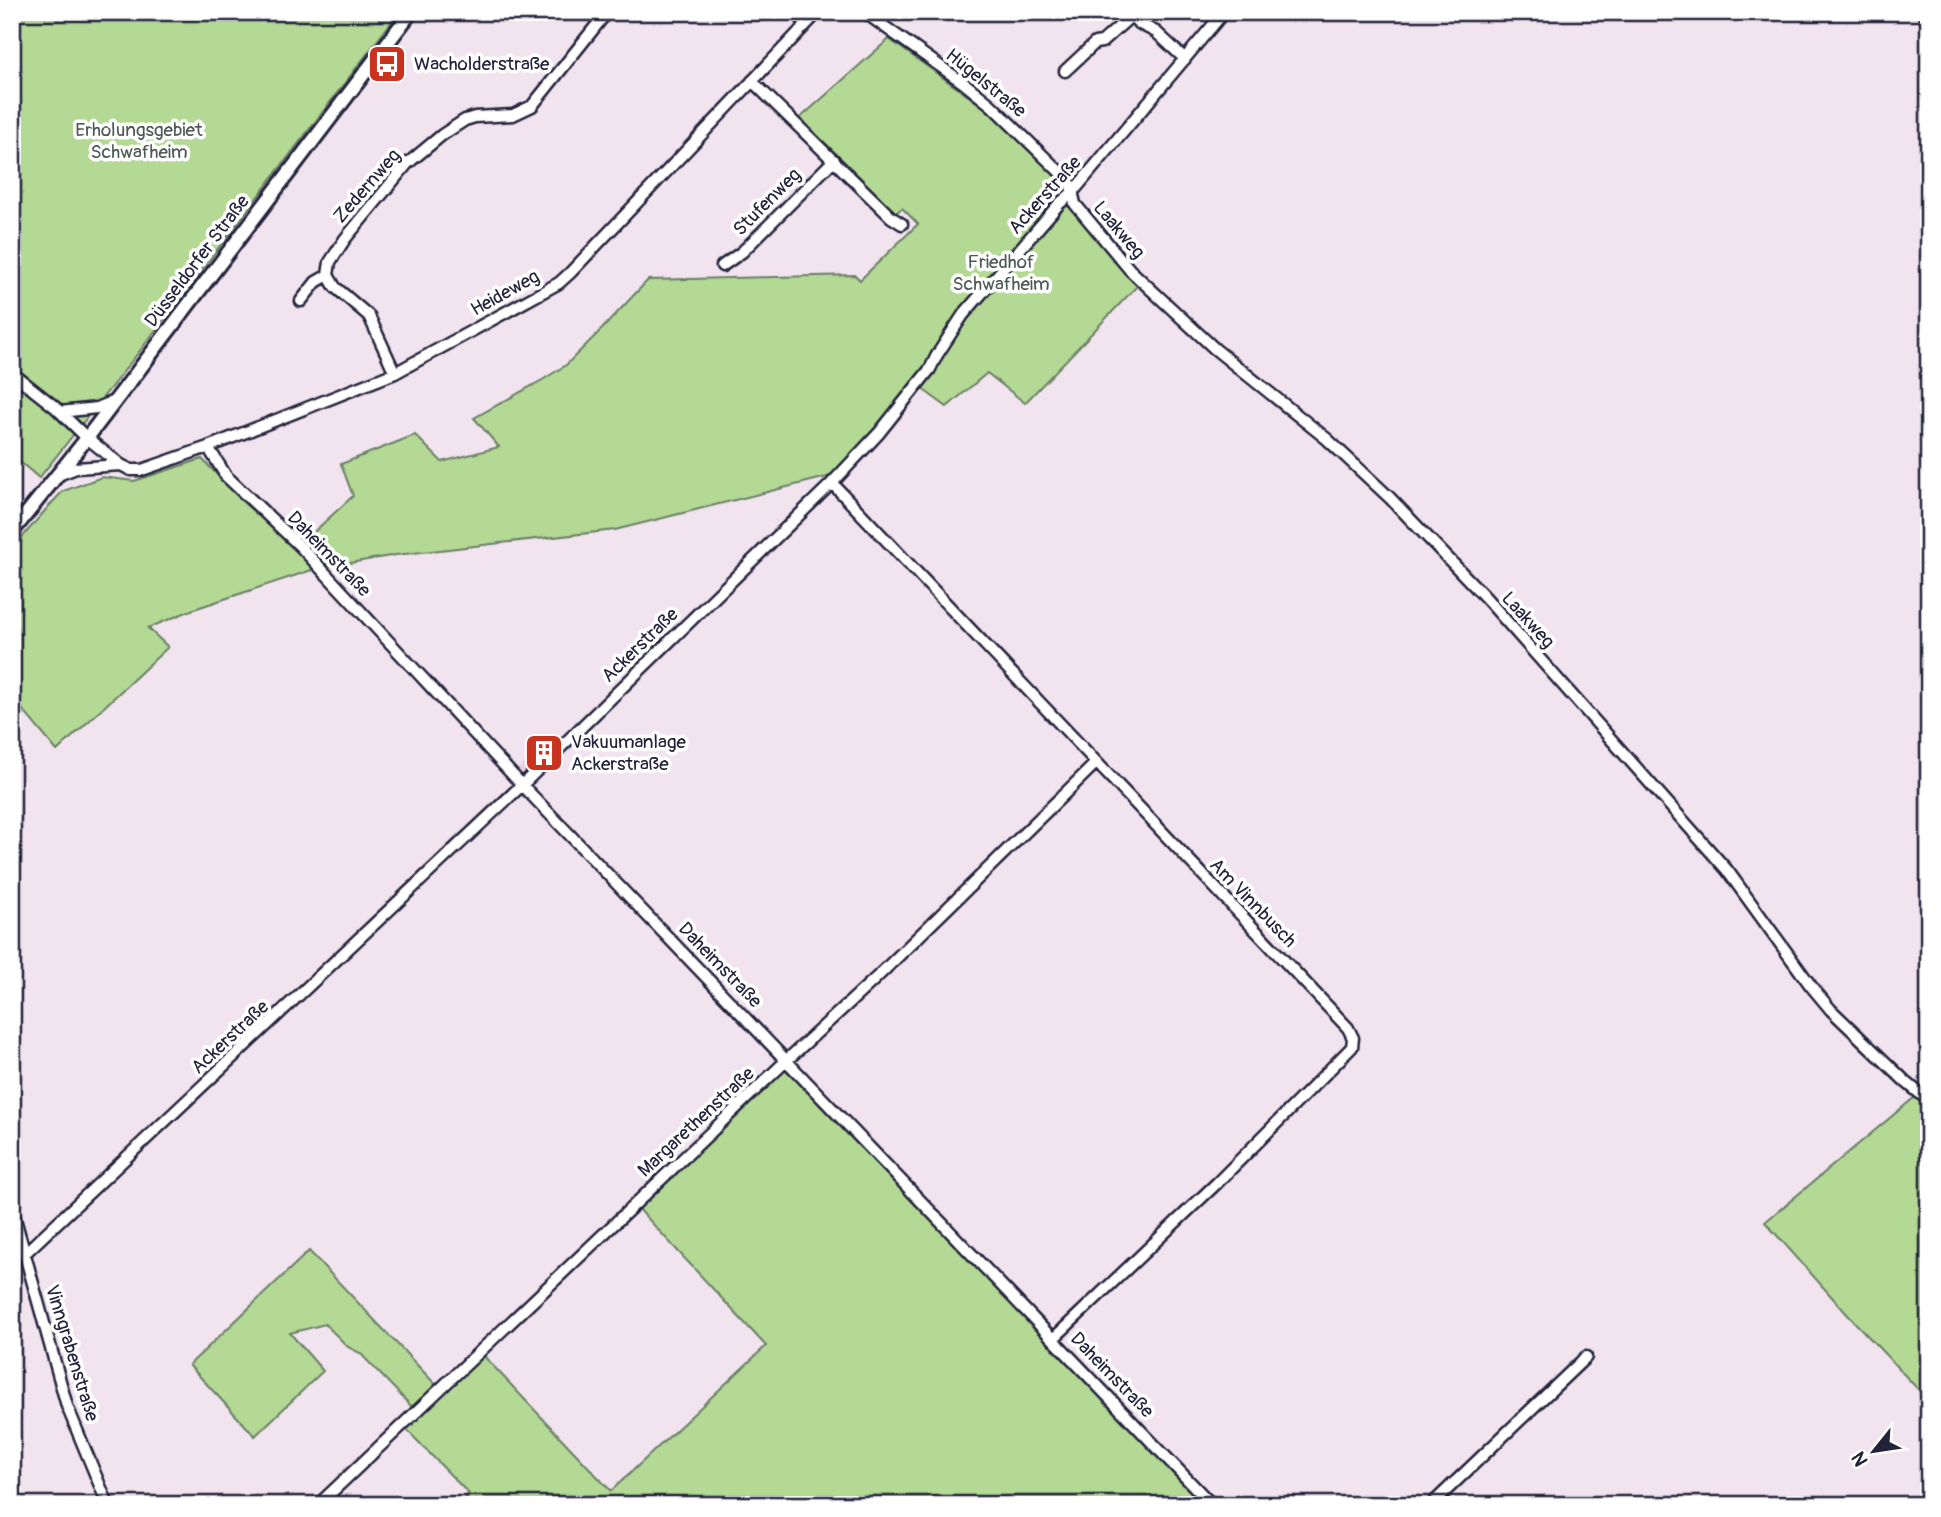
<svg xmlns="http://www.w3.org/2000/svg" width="1941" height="1517" font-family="Pangolin,sans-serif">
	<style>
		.built { fill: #e9d1e3 }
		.green { fill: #b3d994; stroke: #6a7e68; stroke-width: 2 }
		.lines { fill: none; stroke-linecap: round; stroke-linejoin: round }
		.street-casing { stroke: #22223b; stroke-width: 15 }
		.secondary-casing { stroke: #22223b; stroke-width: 18 }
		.street { stroke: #fff; stroke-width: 10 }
		.secondary { stroke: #fff; stroke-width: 12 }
		.labels { text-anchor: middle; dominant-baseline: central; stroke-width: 7; stroke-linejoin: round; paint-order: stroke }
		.poi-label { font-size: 19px; fill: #22223b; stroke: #fff; text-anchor: start }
		.street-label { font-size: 19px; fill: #22223b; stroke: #fff }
		.park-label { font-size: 19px; fill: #4e5956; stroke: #fff }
	</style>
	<rect width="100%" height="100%" fill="#f2e4ee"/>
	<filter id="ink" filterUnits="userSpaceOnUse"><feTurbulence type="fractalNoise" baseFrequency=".0143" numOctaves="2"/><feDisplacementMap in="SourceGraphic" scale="14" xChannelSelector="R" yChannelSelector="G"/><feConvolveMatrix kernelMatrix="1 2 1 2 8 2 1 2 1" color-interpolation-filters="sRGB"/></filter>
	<g filter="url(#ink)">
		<path class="built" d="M 557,733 L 564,740 L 522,778 L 516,771 Z"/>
		<path class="green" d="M 12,12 L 399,12 L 142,348 L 39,478 L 12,455 Z
			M 889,39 L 996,116 L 1061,181 L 1063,190 L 1059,195 L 1139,284 L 1025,403 L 987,373 L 947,407 L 914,383 L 875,432 L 835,475 L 615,530 L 396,555 L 315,569 L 194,609 L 148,628 L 168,647 L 57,751 L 12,697 L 12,549 L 49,506 L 63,491 L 102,477 L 134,481 L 202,459 L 246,505 L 273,527 L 295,549 L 353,496 L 341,464 L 415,435 L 442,462 L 499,447 L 474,418 L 544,379 L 566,365 L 602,329 L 648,280 L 855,275 L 860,280 L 918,224 L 902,208 L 896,213 L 800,118 Z
			M 784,1068 L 787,1068 L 794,1071 L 1205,1505 L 458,1505 L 469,1494 L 405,1428 L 481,1353 L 611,1491 L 766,1346 L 637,1207 Z
			M 1916,1096 L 1929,1107 L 1929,1401 L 1848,1315 L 1765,1222 Z
			M 309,1251 L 438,1387 L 414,1409 L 360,1353 L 348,1347 L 325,1324 L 290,1333 L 323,1371 L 255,1436 L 189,1365 Z"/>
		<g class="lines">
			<g class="street-casing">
				<path id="street" d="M 794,12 L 807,23
					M 864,12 L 965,84 L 991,105 L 1067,179 L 1071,186 L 1075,204 L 1130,270 L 1215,349 L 1327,439 L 1390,498 L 1485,597 L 1727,870 L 1811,986 L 1831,1010 L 1906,1082 L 1929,1101
					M 1124,12 L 1131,16 L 1140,24 L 1156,32 L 1185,59
					M 1924,12 L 1929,28
					M 1065,71 L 1095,43 L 1102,42 L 1131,16
					M 752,81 L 891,217 L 902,224
					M 722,266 L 742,252 L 834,160
					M 301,301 L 316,282 L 328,275
					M 12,373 L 55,407 L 87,438 L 121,465 L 131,470 L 142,470 L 208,447 L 395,373 L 559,283 L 570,273 L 818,12
					M 395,373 L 369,316 L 335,287 L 328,275 L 330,262 L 345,239 L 407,164 L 442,135 L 465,120 L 475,117 L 513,115 L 532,106 L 607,12
					M 60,412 L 97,408 L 114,401
					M 208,447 L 226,476 L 300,546 L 522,785 L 1212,1505
					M 58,475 L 76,468 L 121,465
					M 832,483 L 1348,1028 L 1353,1038 L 1352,1047 L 1217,1183 L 1053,1339
					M 12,1208 L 67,1406 L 108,1505
					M 25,1253 L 522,785 L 832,483 L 879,433 L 930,369 L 937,355 L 963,315 L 1059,204 L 1072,193 L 1224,12
					M 318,1505 L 787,1060 L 876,978 L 1096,763
					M 1431,1505 L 1586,1357"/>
			</g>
			<g class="secondary-casing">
				<path id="secondary" d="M 12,532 L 87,438 L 411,12"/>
			</g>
			<use href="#street" class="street"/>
			<use href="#secondary" class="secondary"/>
		</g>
	</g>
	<defs>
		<g id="bus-square" transform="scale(2.0125)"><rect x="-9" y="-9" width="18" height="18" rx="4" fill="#c8321e" stroke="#fff"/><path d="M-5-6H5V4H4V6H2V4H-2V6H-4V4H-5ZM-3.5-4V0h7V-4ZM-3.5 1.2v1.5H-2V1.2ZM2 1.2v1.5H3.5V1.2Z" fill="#fff"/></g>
		<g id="building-square" transform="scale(2.0125)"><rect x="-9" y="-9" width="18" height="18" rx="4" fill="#c8321e" stroke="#fff"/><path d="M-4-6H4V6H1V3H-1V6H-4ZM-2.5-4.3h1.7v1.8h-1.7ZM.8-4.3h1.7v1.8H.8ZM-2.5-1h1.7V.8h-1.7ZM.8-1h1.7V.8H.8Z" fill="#fff"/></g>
	</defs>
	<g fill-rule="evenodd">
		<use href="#bus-square" x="387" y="64"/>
		<use href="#building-square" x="544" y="753"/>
	</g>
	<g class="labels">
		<g class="poi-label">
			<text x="414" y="64">Wacholderstraße</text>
			<text x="571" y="742">Vakuumanlage<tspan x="571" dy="22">Ackerstraße</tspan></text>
		</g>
		<g class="street-label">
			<text transform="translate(986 83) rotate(39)">Hügelstraße</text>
			<text transform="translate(367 186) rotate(-49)">Zedernweg</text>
			<text transform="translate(1045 195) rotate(-48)">Ackerstraße</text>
			<text transform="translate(767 202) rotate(-45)">Stufenweg</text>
			<text transform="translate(1119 230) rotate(50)">Laakweg</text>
			<text transform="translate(197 261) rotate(-53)">Düsseldorfer Straße</text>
			<text transform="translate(505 293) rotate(-29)">Heideweg</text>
			<text transform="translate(329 554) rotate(46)">Daheimstraße</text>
			<text transform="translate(1528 620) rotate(48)">Laakweg</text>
			<text transform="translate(640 645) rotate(-44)">Ackerstraße</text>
			<text transform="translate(1253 903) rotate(46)">Am Vinnbusch</text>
			<text transform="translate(720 965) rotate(46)">Daheimstraße</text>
			<text transform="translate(230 1037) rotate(-43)">Ackerstraße</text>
			<text transform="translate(696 1122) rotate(-43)">Margarethenstraße</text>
			<text transform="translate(72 1353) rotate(73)">Vinngrabenstraße</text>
			<text transform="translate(1112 1375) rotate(46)">Daheimstraße</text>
		</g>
		<g class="park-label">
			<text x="139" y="130">Erholungsgebiet<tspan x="139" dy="22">Schwafheim</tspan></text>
			<text x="1001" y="262">Friedhof<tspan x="1001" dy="22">Schwafheim</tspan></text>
		</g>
	</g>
	<rect width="1941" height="1517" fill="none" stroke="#fff" stroke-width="42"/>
	<rect x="21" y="21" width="1899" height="1475" fill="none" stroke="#22223b" stroke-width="2.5" filter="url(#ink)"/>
	<g transform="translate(1874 1451) rotate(240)" stroke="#ffffff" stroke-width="5" paint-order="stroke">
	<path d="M0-5L12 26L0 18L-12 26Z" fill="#22223b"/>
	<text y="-10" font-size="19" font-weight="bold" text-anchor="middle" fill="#22223b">N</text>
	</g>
</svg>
